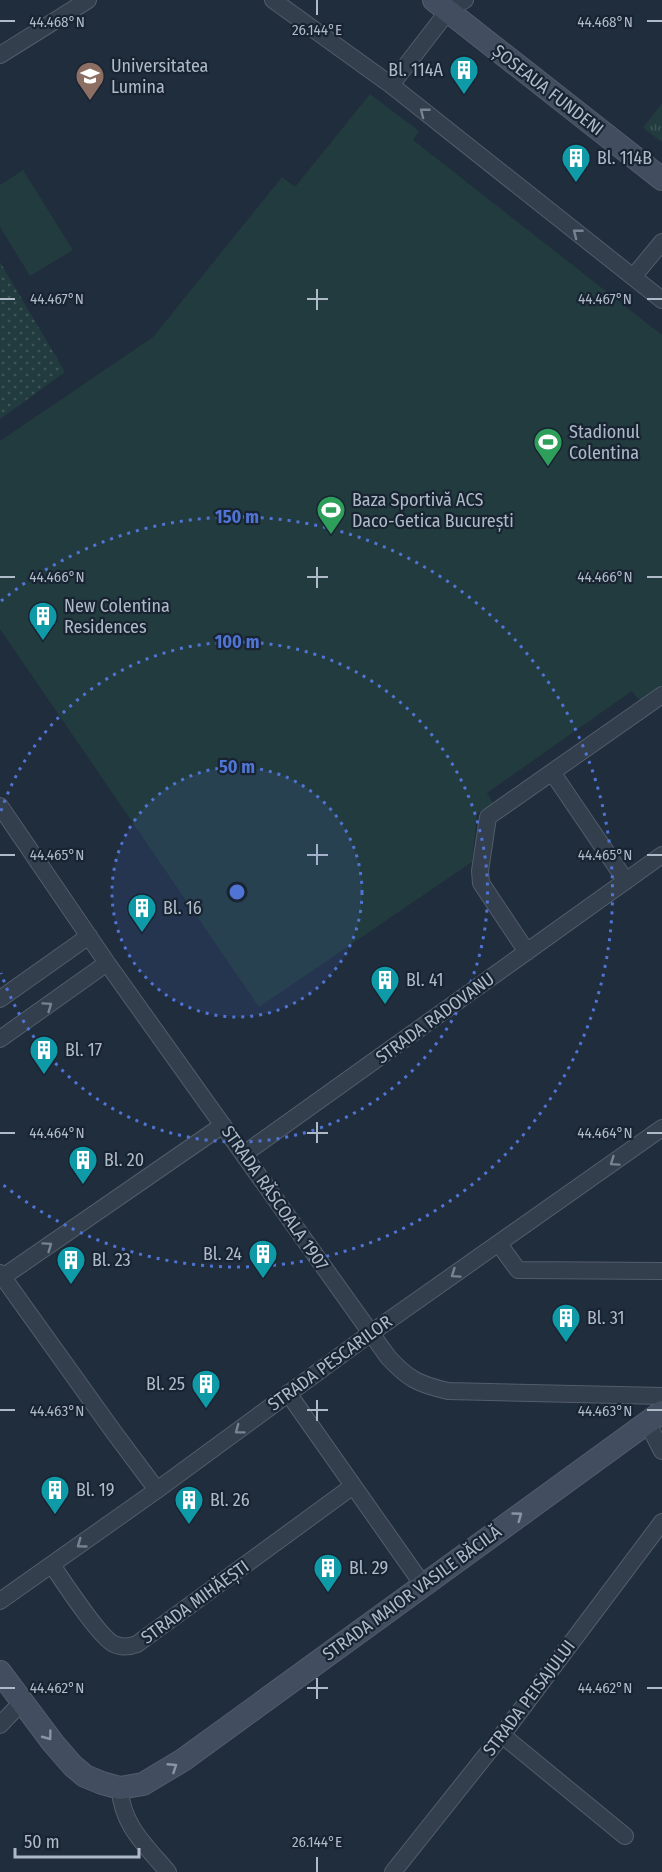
<svg xmlns="http://www.w3.org/2000/svg" width="662" height="1872" font-family="'Fira Sans Condensed',sans-serif">
	<style>
		.grass { fill: url(#grass-dots) }
		.park { fill: url(#park-tufts) }
		.garden { fill: #223b3e }
		.lines { fill: none; stroke-linecap: round; stroke-linejoin: round }
		.street-casing { stroke: #525d6b; stroke-width: 18 }
		.secondary-casing { stroke: #525d6b; stroke-width: 24 }
		.street { stroke: #343f4d; stroke-width: 16 }
		.secondary { stroke: #424e60; stroke-width: 22 }
		.oneway { stroke: #788391 }
		.oneway2 { stroke: #8994a4 }
		.ticks { fill: none; stroke: #afbac9; stroke-width: 2 }
		.ring { fill: none; stroke: #5074d3; stroke-width: 3; stroke-dasharray: 3 6 }
		.labels { text-anchor: middle; dominant-baseline: central; stroke-width: 4.5; stroke-linejoin: round; paint-order: stroke }
		.poi-label { font-size: 18px; fill: #afbac9; stroke: #192432; text-anchor: start }
		.street-label { font-size: 18px; fill: #afbac9; stroke: #192432 }
		.ticks-label { font-size: 15px; text-anchor: middle; fill: #afbac9; stroke: #192432; stroke-width: 4.5; stroke-linejoin: round; paint-order: stroke }
		.centre { fill: #5074d3; stroke: #192432; stroke-width: 3 }
		.ring-label { font-size: 18px; text-anchor: middle; font-weight: bold; fill: #5074d3; stroke: #192432; stroke-width: 4.5; stroke-linejoin: round; paint-order: stroke }
	</style>
	<defs>
		<pattern id="grass-dots" width="8" height="8" patternUnits="userSpaceOnUse" patternTransform="scale(1.5)"><rect width="8" height="8" fill="#223b3e"/><path d="M2 2h.1M6 6h.1" fill="none" stroke="#405559" stroke-width="1.8" stroke-linecap="round"/></pattern>
		<pattern id="park-tufts" width="24" height="20" patternUnits="userSpaceOnUse" patternTransform="scale(1.5)"><rect width="24" height="20" fill="#223b3e"/><path d="M3 7l-1-3M5 7V3M7 7l1-3M15 17l-1-3M17 17v-4M19 17l1-3" fill="none" stroke="#405559"/></pattern>
	</defs>
	<rect width="100%" height="100%" fill="#202d3d"/>
	<path class="grass" d="M 0,262 L 65,372 L 0,419 Z"/>
	<path class="park" d="M 662,103 L 662,142 L 643,128 Z"/>
	<path class="garden" d="M 370,94 L 419,131 L 413,140 L 662,335 L 662,685 L 640,701 L 632,691 L 487,793 L 493,803 L 477,814 L 472,862 L 259,1007 L 0,629 L 0,441 L 153,337 L 282,177 L 295,187 Z
		M 23,170 L 73,250 L 30,276 L 0,227 L 0,185 Z"/>
	<g class="lines">
		<g class="street-casing">
			<path id="street" d="M 273,0 L 391,85 L 662,300
				M 457,4 L 465,0
				M 0,55 L 88,0
				M 391,85 L 448,11
				M 633,277 L 662,242
				M 552,772 L 626,881
				M 0,806 L 107,963 L 388,1357 C 408,1379 418,1384 448,1391 L 662,1396
				M 527,952 L 481,883 L 480,871 L 488,817 L 662,695
				M 0,999 L 89,936
				M 0,1039 L 107,963
				M 244,1154 L 662,855
				M 499,1244 L 518,1270 L 662,1271
				M 0,1273 L 113,1431 L 157,1490
				M 0,1279 L 223,1125
				M 288,1393 L 423,1585
				M 647,1422 L 662,1451
				M 52,1565 C 63,1581 100,1638 114,1644 C 122,1648 129,1647 137,1644 L 353,1486
				M 0,1601 L 157,1490 L 371,1333 L 662,1128
				M 0,1725 L 22,1702
				M 502,1735 L 625,1836
				M 120,1788 C 121,1824 146,1846 168,1872
				M 393,1872 L 502,1735 L 662,1522"/>
		</g>
		<g class="secondary-casing">
			<path id="secondary" d="M 434,0 L 662,179
				M 0,1672 L 53,1743 L 73,1766 L 85,1776 L 102,1783 L 120,1788 L 143,1784 L 183,1760 L 662,1412"/>
		</g>
		<use href="#street" class="street"/>
		<use href="#secondary" class="secondary"/>
	</g>
	<defs><path id="oneway-chevron" d="M-2-3.5L2.5 0L-2 3.5" fill="none" stroke-width="1.6" stroke-linecap="round" stroke-linejoin="round" transform="scale(1.5)"/></defs>
	<g class="oneway">
		<use href="#oneway-chevron" transform="translate(424 112) rotate(-142)"/>
		<use href="#oneway-chevron" transform="translate(577 233) rotate(-142)"/>
		<use href="#oneway-chevron" transform="translate(48 1006) rotate(-35)"/>
		<use href="#oneway-chevron" transform="translate(614 1162) rotate(145)"/>
		<use href="#oneway-chevron" transform="translate(48 1246) rotate(-35)"/>
		<use href="#oneway-chevron" transform="translate(455 1274) rotate(145)"/>
		<use href="#oneway-chevron" transform="translate(239 1430) rotate(143)"/>
		<use href="#oneway-chevron" transform="translate(81 1544) rotate(144)"/>
	</g>
	<g class="oneway2">
		<use href="#oneway-chevron" transform="translate(518 1516) rotate(-36)"/>
		<use href="#oneway-chevron" transform="translate(48 1736) rotate(53)"/>
		<use href="#oneway-chevron" transform="translate(173 1767) rotate(-33)"/>
	</g>
	<path class="ticks" d="M 317,0 L 317,15M 0,21 L 15,21M 647,21 L 662,21M 317,289 L 317,310M 0,299 L 15,299M 307,299 L 328,299M 647,299 L 662,299M 317,567 L 317,588M 0,577 L 15,577M 307,577 L 328,577M 647,577 L 662,577M 317,844 L 317,865M 0,855 L 15,855M 307,855 L 328,855M 647,855 L 662,855M 317,1122 L 317,1143M 0,1133 L 15,1133M 307,1133 L 328,1133M 647,1133 L 662,1133M 317,1400 L 317,1421M 0,1410 L 15,1410M 307,1410 L 328,1410M 647,1410 L 662,1410M 317,1678 L 317,1699M 0,1688 L 15,1688M 307,1688 L 328,1688M 647,1688 L 662,1688M 317,1857 L 317,1872"/>
	<circle cx="237" cy="892" r="125" fill="#5074d3" fill-opacity=".12"/>
	<g class="ring">
		<circle cx="237" cy="892" r="125"/>
		<path d="M1 811A250 250 0 1 1 1 973"/>
		<path d="M1 601A375 375 0 1 1 1 1183"/>
	</g>
	<defs>
		<g id="building-pin" transform="scale(1.5)"><path d="M0 17L-7.5 6A9.5 9.5 0 1 1 7.5 6Z" fill="#0f9aa8" stroke="#192432"/><path d="M-4-6H4V6H1V3H-1V6H-4ZM-2.5-4.3h1.7v1.8h-1.7ZM.8-4.3h1.7v1.8H.8ZM-2.5-1h1.7V.8h-1.7ZM.8-1h1.7V.8H.8Z" fill="#fff"/></g>
		<g id="university-pin" transform="scale(1.5)"><path d="M0 17L-7.5 6A9.5 9.5 0 1 1 7.5 6Z" fill="#8d6e63" stroke="#192432"/><path d="M0-5L7-2L0 1L-7-2ZM-4 1L0 2.5L4 1V4Q0 6-4 4Z" fill="#fff"/></g>
		<g id="stadium-pin" transform="scale(1.5)"><path d="M0 17L-7.5 6A9.5 9.5 0 1 1 7.5 6Z" fill="#2e9e5b" stroke="#192432"/><path d="M0-5a6.5 5 0 1 0 0 10a6.5 5 0 1 0 0-10ZM-3.5-1.8h7v3.6h-7Z" fill="#fff"/></g>
	</defs>
	<g fill-rule="evenodd">
		<use href="#building-pin" x="464" y="70"/>
		<use href="#university-pin" x="90" y="76"/>
		<use href="#building-pin" x="576" y="158"/>
		<use href="#stadium-pin" x="548" y="442"/>
		<use href="#stadium-pin" x="331" y="510"/>
		<use href="#building-pin" x="43" y="616"/>
		<use href="#building-pin" x="142" y="908"/>
		<use href="#building-pin" x="385" y="980"/>
		<use href="#building-pin" x="44" y="1050"/>
		<use href="#building-pin" x="83" y="1160"/>
		<use href="#building-pin" x="263" y="1254"/>
		<use href="#building-pin" x="71" y="1260"/>
		<use href="#building-pin" x="566" y="1318"/>
		<use href="#building-pin" x="206" y="1384"/>
		<use href="#building-pin" x="55" y="1490"/>
		<use href="#building-pin" x="189" y="1500"/>
		<use href="#building-pin" x="328" y="1568"/>
	</g>
	<g class="labels">
		<g class="poi-label">
			<text x="111" y="66">Universitatea<tspan x="111" dy="21">Lumina</tspan></text>
			<text x="443" y="70" text-anchor="end">Bl. 114A</text>
			<text x="597" y="158">Bl. 114B</text>
			<text x="569" y="432">Stadionul<tspan x="569" dy="21">Colentina</tspan></text>
			<text x="352" y="500">Baza Sportivă ACS<tspan x="352" dy="21">Daco-Getica București</tspan></text>
			<text x="64" y="606">New Colentina<tspan x="64" dy="21">Residences</tspan></text>
			<text x="163" y="908">Bl. 16</text>
			<text x="406" y="980">Bl. 41</text>
			<text x="65" y="1050">Bl. 17</text>
			<text x="104" y="1160">Bl. 20</text>
			<text x="242" y="1254" text-anchor="end">Bl. 24</text>
			<text x="92" y="1260">Bl. 23</text>
			<text x="587" y="1318">Bl. 31</text>
			<text x="185" y="1384" text-anchor="end">Bl. 25</text>
			<text x="76" y="1490">Bl. 19</text>
			<text x="210" y="1500">Bl. 26</text>
			<text x="349" y="1568">Bl. 29</text>
		</g>
		<g class="street-label">
			<text transform="translate(548 90) rotate(38)">ȘOSEAUA FUNDENI</text>
			<text transform="translate(435 1018) rotate(-36)">STRADA RADOVANU</text>
			<text transform="translate(275 1198) rotate(55)">STRADA RĂSCOALA 1907</text>
			<text transform="translate(330 1363) rotate(-36)">STRADA PESCARILOR</text>
			<text transform="translate(412 1593) rotate(-36)">STRADA MAIOR VASILE BĂCILĂ</text>
			<text transform="translate(195 1602) rotate(-36)">STRADA MIHĂEȘTI</text>
			<text transform="translate(529 1698) rotate(-53)">STRADA PEISAJULUI</text>
		</g>
	</g>
	<g class="ticks-label">
		<text x="57" y="27">44.468°N</text>
		<text x="605" y="27">44.468°N</text>
		<text x="317" y="35">26.144°E</text>
		<text x="57" y="304">44.467°N</text>
		<text x="605" y="304">44.467°N</text>
		<text x="57" y="582">44.466°N</text>
		<text x="605" y="582">44.466°N</text>
		<text x="57" y="860">44.465°N</text>
		<text x="605" y="860">44.465°N</text>
		<text x="57" y="1138">44.464°N</text>
		<text x="605" y="1138">44.464°N</text>
		<text x="57" y="1416">44.463°N</text>
		<text x="605" y="1416">44.463°N</text>
		<text x="57" y="1693">44.462°N</text>
		<text x="605" y="1693">44.462°N</text>
		<text x="317" y="1847">26.144°E</text>
	</g>
	<circle cx="237" cy="892" r="9" class="centre"/>
	<g class="ring-label">
		<text x="237" y="523">150 m</text>
		<text x="237" y="648">100 m</text>
		<text x="237" y="773">50 m</text>
	</g>
	<path d="M15 1848v9h124v-9" fill="none" stroke="#afbac9" stroke-width="3"/>
	<text x="24" y="1848" font-size="18" fill="#afbac9" stroke="#192432" stroke-width="4.5" paint-order="stroke">50 m</text>
</svg>
